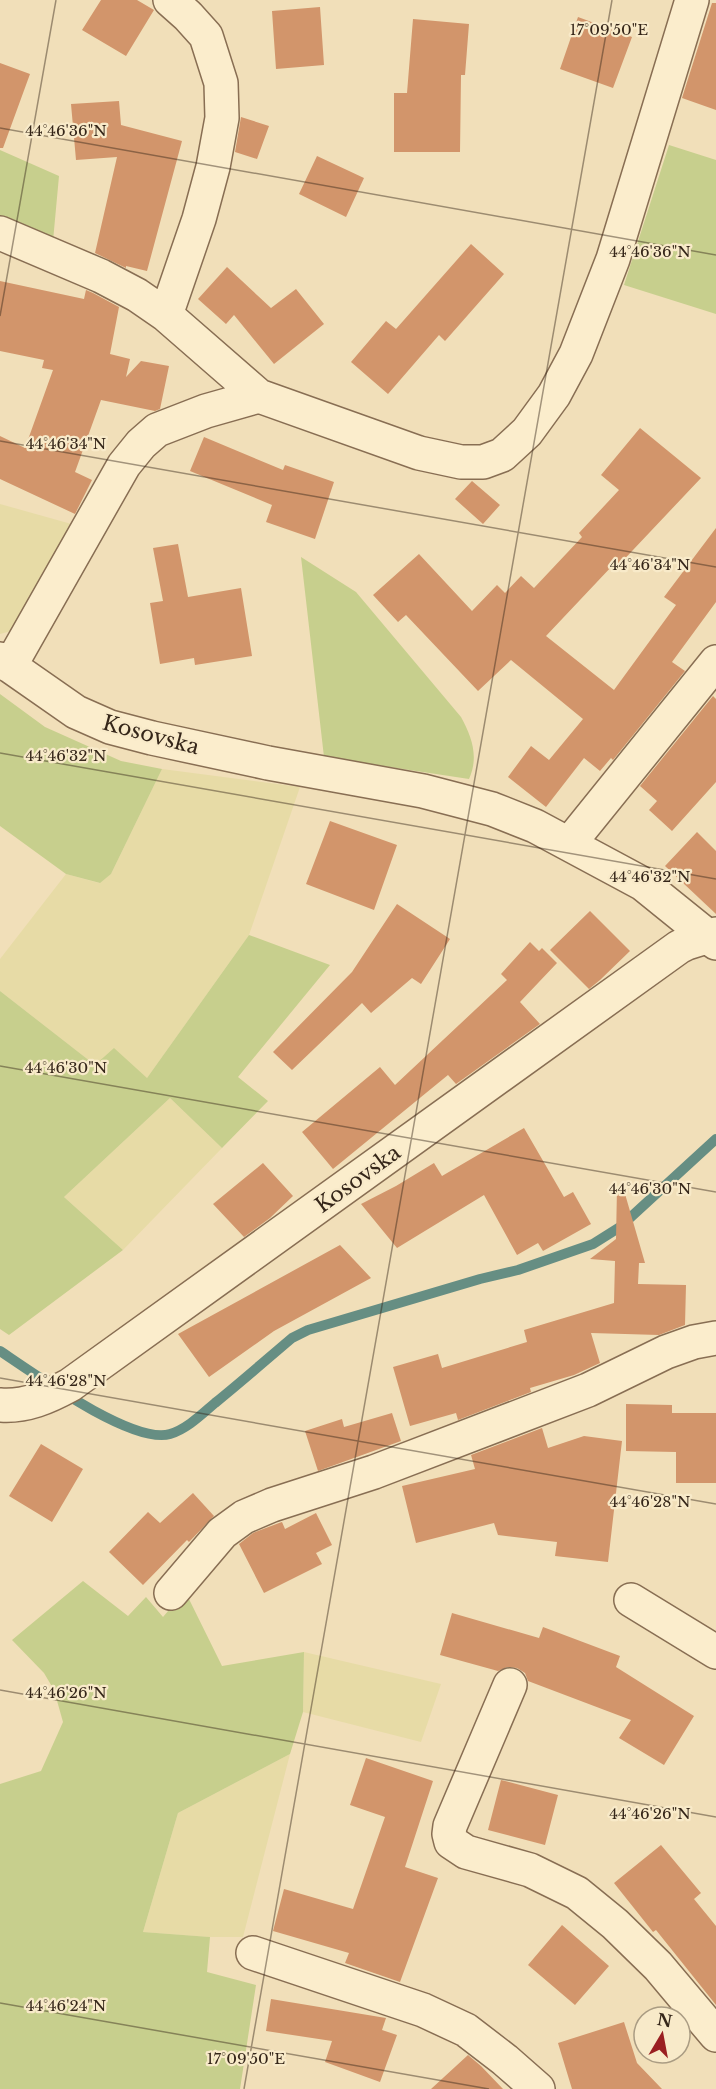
<svg xmlns="http://www.w3.org/2000/svg" width="716" height="2089" font-family="'Libre Baskerville',serif">
	<style>
		.farmland { fill: #e7dba6 }
		.green { fill: #c7cf8d }
		.lines { fill: none; stroke-linecap: round; stroke-linejoin: round }
		.stream { stroke: #668e83; stroke-width: 10 }
		.building { fill: #d2956b }
		.minor-casing { stroke: #886e53; stroke-width: 36 }
		.minor { stroke: #fbedcc; stroke-width: 33 }
		.ticks { fill: none; stroke: #352619; stroke-width: 1.5; stroke-opacity: 0.45 }
		.labels { text-anchor: middle; dominant-baseline: central; stroke-width: 4.5; stroke-linejoin: round; paint-order: stroke }
		.street-label { font-size: 21px; fill: #352619; stroke: #f8eac9 }
		.ticks-label { font-size: 15px; text-anchor: middle; fill: #352619; stroke: #f8eac9; stroke-width: 4.5; stroke-linejoin: round; paint-order: stroke }
	</style>
	<rect width="100%" height="100%" fill="#f1dfb9"/>
	<path class="farmland" d="M 0,504 L 75,525 L 11,631 L 0,634 Z
		M 162,769 L 300,787 L 249,935 L 147,1078 L 95,1065 L 0,991 L 0,959 L 66,874 L 99,883 L 111,874 Z
		M 170,1098 L 222,1148 L 123,1250 L 64,1197 Z
		M 304,1652 L 441,1684 L 421,1742 L 303,1712 Z
		M 290,1754 L 243,1937 L 210,1937 L 143,1932 L 178,1813 Z"/>
	<path class="green" d="M 669,145 L 716,160 L 716,314 L 624,285 Z
		M 0,150 L 59,176 L 53,241 L 0,220 Z
		M 301,557 L 356,592 L 461,717 C 472,737 479,757 469,779 L 324,757 Z
		M 0,694 L 45,727 L 121,761 L 162,769 L 111,874 L 100,883 L 66,874 L 0,826 Z
		M 249,935 L 330,965 L 238,1077 L 268,1101 L 222,1148 L 170,1098 L 64,1197 L 123,1250 L 9,1335 L 0,1329 L 0,991 L 95,1065 L 114,1048 L 147,1078 Z
		M 83,1581 L 128,1616 L 146,1597 L 163,1617 L 185,1591 L 222,1666 L 304,1652 L 303,1712 L 290,1754 L 178,1813 L 143,1932 L 210,1937 L 207,1972 L 256,1985 L 240,2089 L 0,2089 L 0,1784 L 41,1771 L 63,1722 L 54,1690 L 44,1673 L 12,1640 Z"/>
	<g class="lines">
		<path class="stream" d="M 0,1351 C 33,1373 133,1445 170,1434 C 187,1429 202,1414 215,1403 C 241,1382 266,1360 292,1338 L 308,1330 L 480,1279 L 518,1270 L 593,1244 L 620,1227 L 716,1139"/>
	</g>
	<path class="building" d="M 101,0 L 137,0 L 154,10 L 126,56 L 82,30 Z
		M 712,3 L 716,3 L 716,110 L 682,98 Z
		M 320,7 L 324,65 L 276,69 L 272,11 Z
		M 578,17 L 632,37 L 613,88 L 560,69 Z
		M 413,19 L 469,24 L 465,75 L 461,75 L 460,152 L 394,152 L 394,93 L 407,93 Z
		M 0,63 L 30,74 L 3,148 L 0,148 Z
		M 119,101 L 121,125 L 182,141 L 147,271 L 126,266 L 126,268 L 95,253 L 117,157 L 76,160 L 71,104 Z
		M 241,117 L 269,126 L 257,159 L 235,152 Z
		M 317,156 L 364,178 L 346,217 L 299,194 Z
		M 471,244 L 504,274 L 445,341 L 439,335 L 388,394 L 351,362 L 386,321 L 396,329 Z
		M 227,267 L 271,308 L 296,289 L 324,324 L 274,364 L 234,315 L 226,324 L 198,299 Z
		M 0,281 L 84,299 L 86,290 L 93,293 L 119,307 L 110,354 L 130,359 L 126,377 L 141,361 L 169,366 L 160,409 L 155,411 L 101,400 L 75,472 L 92,480 L 75,514 L 0,479 L 0,436 L 25,448 L 53,370 L 42,368 L 44,360 L 0,351 Z
		M 640,428 L 701,478 L 616,568 L 613,565 L 546,636 L 614,690 L 676,605 L 664,597 L 716,528 L 716,602 L 672,662 L 685,671 L 613,760 L 611,758 L 600,771 L 584,758 L 546,807 L 508,777 L 531,746 L 549,760 L 583,719 L 511,660 L 478,691 L 406,615 L 398,622 L 373,595 L 419,554 L 472,611 L 497,585 L 505,593 L 521,576 L 534,588 L 582,537 L 579,533 L 619,490 L 601,475 Z
		M 204,437 L 283,470 L 285,465 L 334,482 L 315,539 L 266,522 L 272,505 L 190,471 Z
		M 472,481 L 500,505 L 483,524 L 455,499 Z
		M 178,544 L 188,597 L 241,588 L 252,656 L 195,665 L 194,658 L 160,664 L 150,603 L 163,601 L 153,548 Z
		M 713,696 L 716,699 L 716,782 L 672,831 L 649,810 L 657,801 L 640,786 Z
		M 330,821 L 397,845 L 374,910 L 306,884 Z
		M 697,832 L 716,851 L 716,914 L 665,866 Z
		M 397,904 L 450,939 L 421,984 L 412,978 L 371,1013 L 362,1003 L 292,1070 L 273,1052 L 352,972 Z
		M 590,911 L 630,951 L 600,980 L 589,989 L 550,950 Z
		M 530,942 L 539,951 L 542,948 L 557,963 L 520,1002 L 540,1024 L 456,1084 L 448,1075 L 333,1169 L 302,1132 L 380,1067 L 395,1085 L 507,980 L 501,974 Z
		M 524,1128 L 564,1197 L 573,1192 L 591,1224 L 543,1251 L 538,1243 L 517,1255 L 484,1195 L 397,1248 L 361,1204 L 396,1186 L 434,1163 L 442,1176 Z
		M 263,1163 L 293,1196 L 270,1218 L 244,1237 L 213,1204 Z
		M 623,1187 L 645,1263 L 639,1263 L 638,1284 L 686,1285 L 685,1325 L 659,1335 L 591,1333 L 600,1363 L 574,1375 L 530,1388 L 531,1392 L 458,1420 L 456,1413 L 410,1426 L 393,1367 L 438,1354 L 442,1368 L 527,1342 L 524,1330 L 614,1303 L 615,1261 L 590,1259 L 616,1239 L 617,1188 Z
		M 340,1245 L 371,1278 L 274,1331 L 209,1377 L 178,1334 Z
		M 626,1404 L 672,1405 L 672,1413 L 716,1413 L 716,1483 L 676,1483 L 676,1452 L 626,1451 Z
		M 392,1413 L 401,1441 L 318,1471 L 305,1431 L 342,1419 L 344,1427 Z
		M 542,1428 L 548,1448 L 584,1436 L 622,1441 L 608,1562 L 555,1556 L 557,1542 L 498,1535 L 494,1523 L 416,1543 L 402,1486 L 475,1469 L 471,1455 Z
		M 41,1444 L 83,1469 L 52,1522 L 9,1496 Z
		M 193,1493 L 214,1516 L 189,1542 L 187,1540 L 143,1585 L 109,1552 L 148,1512 L 160,1523 Z
		M 316,1513 L 332,1545 L 316,1553 L 322,1564 L 264,1593 L 239,1544 L 253,1533 L 279,1523 L 282,1522 L 285,1529 Z
		M 452,1613 L 539,1638 L 543,1627 L 620,1656 L 616,1667 L 694,1716 L 664,1765 L 619,1738 L 631,1720 L 528,1681 L 525,1673 L 517,1668 L 507,1667 L 498,1671 L 440,1655 Z
		M 366,1758 L 433,1781 L 405,1867 L 438,1878 L 400,1982 L 345,1963 L 349,1953 L 273,1931 L 284,1889 L 353,1909 L 385,1817 L 350,1805 Z
		M 501,1780 L 558,1795 L 545,1845 L 488,1830 Z
		M 661,1845 L 701,1893 L 694,1899 L 716,1926 L 716,2005 L 656,1930 L 653,1932 L 614,1883 Z
		M 562,1925 L 609,1966 L 575,2005 L 528,1965 Z
		M 271,1999 L 386,2018 L 382,2030 L 397,2035 L 380,2082 L 325,2062 L 332,2041 L 266,2031 Z
		M 624,2022 L 637,2063 L 662,2089 L 572,2089 L 558,2043 Z
		M 468,2055 L 481,2066 L 503,2089 L 431,2089 Z"/>
	<g class="lines">
		<g class="minor-casing">
			<path id="minor" d="M 0,233 L 101,276 L 137,295 L 166,315 L 259,396 L 419,453 L 461,462 L 483,462 L 502,455 L 527,432 L 554,395 L 576,354 L 613,259 L 692,0
				M 166,315 L 199,219 L 213,167 L 222,118 L 221,83 L 206,36 L 188,16 L 170,0
				M 0,659 L 76,712 L 110,727 L 152,738 L 268,763 L 423,791 L 492,809 L 535,826 L 643,884 L 716,943
				M 10,666 L 124,465 L 141,444 L 157,430 L 206,411 L 259,396
				M 569,844 L 716,662
				M 0,1405 C 26,1407 48,1397 70,1385 L 679,947 L 687,943 L 716,934
				M 171,1593 L 222,1533 L 244,1517 L 272,1505 L 374,1472 L 588,1390 L 666,1352 L 694,1342 L 716,1338
				M 631,1600 L 716,1652
				M 510,1685 L 450,1826 L 449,1834 L 451,1842 L 466,1852 L 530,1870 L 577,1893 L 615,1924 L 658,1966 L 716,2035
				M 253,1953 L 423,2010 L 466,2030 L 505,2060 L 538,2089"/>
		</g>
		<use href="#minor" class="minor"/>
	</g>
	<path class="ticks" d="M 0,128 L 716,255M 0,316 L 56,0M 0,441 L 716,567M 0,753 L 716,879M 0,1066 L 716,1192M 0,1378 L 716,1504M 0,1690 L 716,1817M 0,2003 L 489,2089M 244,2089 L 612,0"/>
	<g class="labels">
		<g class="street-label">
			<text transform="translate(151 735) rotate(15)">Kosovska</text>
			<text transform="translate(358 1179) rotate(-36)">Kosovska</text>
		</g>
	</g>
	<g class="ticks-label">
		<text x="609" y="35">17°09'50"E</text>
		<text x="66" y="136">44°46'36"N</text>
		<text x="650" y="257">44°46'36"N</text>
		<text x="66" y="449">44°46'34"N</text>
		<text x="650" y="570">44°46'34"N</text>
		<text x="66" y="761">44°46'32"N</text>
		<text x="650" y="882">44°46'32"N</text>
		<text x="66" y="1073">44°46'30"N</text>
		<text x="650" y="1194">44°46'30"N</text>
		<text x="66" y="1386">44°46'28"N</text>
		<text x="650" y="1507">44°46'28"N</text>
		<text x="66" y="1698">44°46'26"N</text>
		<text x="650" y="1819">44°46'26"N</text>
		<text x="66" y="2011">44°46'24"N</text>
		<text x="246" y="2064">17°09'50"E</text>
	</g>
	<g transform="translate(662 2035) rotate(10)"><circle r="28" fill="#f8eac9" stroke="#aa9c83" stroke-width="1.5"/>
	<path d="M0-4.5L10 22L0 15L-10 22Z" fill="#9a1f21"/>
	<text y="-9" font-size="16" font-weight="bold" text-anchor="middle" fill="#352619">N</text>
	</g>
</svg>
